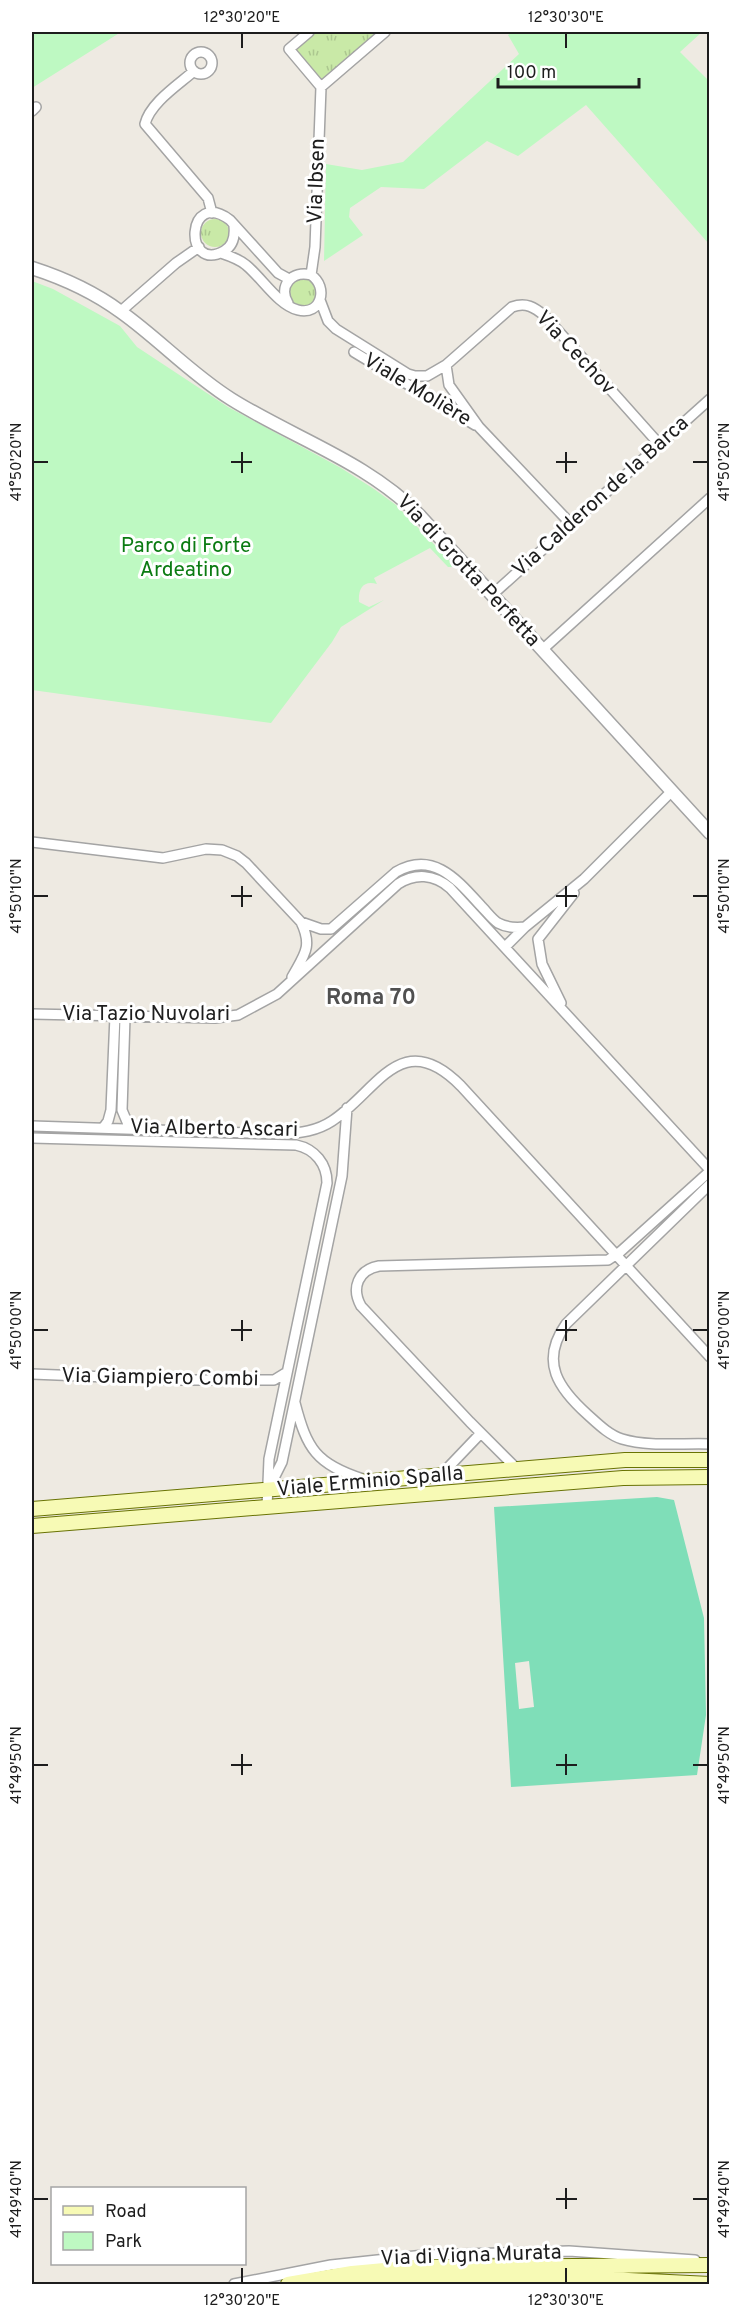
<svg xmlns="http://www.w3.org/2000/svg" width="741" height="2316" font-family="Overpass,sans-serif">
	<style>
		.grass { fill: url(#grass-tufts) }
		.park { fill: #bef9c2 }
		.pitch { fill: #7fdeb8; fill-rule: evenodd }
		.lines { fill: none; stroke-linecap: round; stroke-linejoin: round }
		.minor-casing { stroke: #a4a4a4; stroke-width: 12 }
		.tertiary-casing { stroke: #a4a4a4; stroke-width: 15 }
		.secondary-casing { stroke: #697304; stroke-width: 16 }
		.minor { stroke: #fff; stroke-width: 9 }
		.tertiary { stroke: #fff; stroke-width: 12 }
		.secondary { stroke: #f7fab5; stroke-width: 14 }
		.ticks { fill: none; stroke: #1d1d1d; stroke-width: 2 }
		.labels { text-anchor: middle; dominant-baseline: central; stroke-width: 6; stroke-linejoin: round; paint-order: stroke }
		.street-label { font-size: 21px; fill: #1d1d1d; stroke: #fff }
		.park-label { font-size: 21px; fill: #0b7b12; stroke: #fff }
		.neighbourhood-label { font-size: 22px; font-weight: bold; fill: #505050; stroke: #fff }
		.neatline { fill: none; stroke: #1d1d1d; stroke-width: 2 }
		.ticks-label { font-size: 15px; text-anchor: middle; fill: #1d1d1d }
	</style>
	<defs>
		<pattern id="grass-tufts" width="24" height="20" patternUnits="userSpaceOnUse" patternTransform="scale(1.5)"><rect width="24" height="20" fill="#c9e9a7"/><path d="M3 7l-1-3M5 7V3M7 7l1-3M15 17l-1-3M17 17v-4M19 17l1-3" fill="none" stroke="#acc78f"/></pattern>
	</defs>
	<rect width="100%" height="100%" fill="#eeeae2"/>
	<path class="grass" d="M 315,32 L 379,32 L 322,82 L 294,49 Z
		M201 233a14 14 0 1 1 28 0a14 14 0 1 1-28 0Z
		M289 292a14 14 0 1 1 28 0a14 14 0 1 1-28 0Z"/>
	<path class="park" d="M 32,32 L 121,32 L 32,88 Z
		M 512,32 L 702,32 L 680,52 L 709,81 L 709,244 L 586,105 L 518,156 L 487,141 L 424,189 L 381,187 L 350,208 L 349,217 L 363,235 L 324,261 L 326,164 L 362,170 L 403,162 L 519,54 L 508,35 Z
		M 32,281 L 53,289 L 120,326 L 137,347 L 228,407 L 341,468 L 374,489 L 396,505 L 456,567 L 448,567 L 430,548 L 374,578 L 377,584 C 363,580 358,589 359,602 L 369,607 L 384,600 L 341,627 L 332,642 L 271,723 L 32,690 Z"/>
	<path class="pitch" d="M 657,1497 L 674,1500 L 704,1618 L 706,1715 L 697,1775 L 511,1787 L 494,1507 ZM 529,1661 L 534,1707 L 519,1709 L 515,1663 Z"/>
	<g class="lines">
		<g class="minor-casing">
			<path id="minor" d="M 309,32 L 289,49 L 321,87 L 385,32
				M190 63a11 11 0 1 1 22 0a11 11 0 1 1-22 0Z
				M 194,71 C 178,85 150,103 145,124 L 208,198 L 212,213
				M 32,111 L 36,107
				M 234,226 C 235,236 233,246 224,251 C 183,274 186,187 230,220 L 278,273 L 289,279
				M 221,253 C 230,256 239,259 246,265 C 262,278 278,305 298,310 C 321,316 329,287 311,275 C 292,270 278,286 288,303
				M 311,275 L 315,247 L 321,87
				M 320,300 L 328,321 L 336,329 L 408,374 L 415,376 L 427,376 L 446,365 L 512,307 C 526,302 534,307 545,316 L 660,445
				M 121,311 L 176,263 L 199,247
				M 354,352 L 475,425
				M 446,365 L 449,385 L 479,427 L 571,524
				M 492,595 L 710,399
				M 542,650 L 710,498
				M 32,842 L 163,858 L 206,849 L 222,850 L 237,856 L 246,863 L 301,922 C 313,947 304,955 292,977
				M 301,922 L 321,929 L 331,929 L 396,872 C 434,850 458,881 482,907 C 487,912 492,919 498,923 C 507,928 516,928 525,927
				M 505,947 L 525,927 L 584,879 L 671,792
				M 561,1003 L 542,964 L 538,939 L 574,893
				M 32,1014 L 215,1018 L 238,1015 L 277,994 L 398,884 C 415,873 434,874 450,888 L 710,1170
				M 125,1017 L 122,1110 L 130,1129
				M 32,1126 L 283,1134 C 300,1133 317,1131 332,1121 C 377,1092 401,1025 461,1086 L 710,1357
				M 103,1128 L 108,1121 L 111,1110 L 115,1016
				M 32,1138 L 296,1145 C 315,1149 327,1164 327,1183 L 269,1459 L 267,1507
				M 710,1184 L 566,1324 C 539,1362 559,1389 588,1415 C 598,1424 609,1435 622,1439 C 649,1447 681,1443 710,1444
				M 32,1374 L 182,1380 L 274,1380 L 287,1372
				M 295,1403 C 307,1449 316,1464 363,1479
				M 517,1469 L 470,1422 L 361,1306 C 351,1288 358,1270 379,1266 L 608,1260 L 620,1252 L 710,1171
				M 440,1476 L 481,1433
				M 268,1490 L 282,1462 L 342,1176 L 347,1108
				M 234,2284 L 331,2265 L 424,2255 L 569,2251 L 695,2260"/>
		</g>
		<g class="tertiary-casing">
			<path id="tertiary" d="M 32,268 C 63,278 94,292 121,312 C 159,339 191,374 231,399 C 293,438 368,462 420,516 L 710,833"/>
		</g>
		<g class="secondary-casing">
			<path id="secondary" d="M 32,1509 L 625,1460 L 710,1460
				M 32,1526 L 623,1478 L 710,1477
				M 288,2284 L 352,2273 L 417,2267 L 710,2265
				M 348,2284 L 440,2276 L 567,2277 L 710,2284"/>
		</g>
		<use href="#minor" class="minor"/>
		<use href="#tertiary" class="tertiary"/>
		<use href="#secondary" class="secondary"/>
	</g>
	<path class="ticks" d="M 242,33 L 242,48M 566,33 L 566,48M 242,452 L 242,473M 566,452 L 566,473M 33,462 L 48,462M 231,462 L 252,462M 556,462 L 577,462M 693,462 L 708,462M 242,886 L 242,907M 566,886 L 566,907M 33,896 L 48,896M 231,896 L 252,896M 556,896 L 577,896M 693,896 L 708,896M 242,1320 L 242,1341M 566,1320 L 566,1341M 33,1330 L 48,1330M 231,1330 L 252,1330M 556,1330 L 577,1330M 693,1330 L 708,1330M 242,1754 L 242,1775M 566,1754 L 566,1775M 33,1765 L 48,1765M 231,1765 L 252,1765M 556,1765 L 577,1765M 693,1765 L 708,1765M 566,2188 L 566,2209M 33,2199 L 48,2199M 556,2199 L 577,2199M 693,2199 L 708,2199M 242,2268 L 242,2283M 566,2268 L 566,2283"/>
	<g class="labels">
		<g class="street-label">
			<text transform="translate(317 181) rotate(-88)">Via Ibsen</text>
			<text transform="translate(575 353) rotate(47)">Via Cechov</text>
			<text transform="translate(417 390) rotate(31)">Viale Molière</text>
			<text transform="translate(601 497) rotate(-42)">Via Calderon de la Barca</text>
			<text transform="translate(468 571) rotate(47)">Via di Grotta Perfetta</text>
			<text x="146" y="1014">Via Tazio Nuvolari</text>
			<text transform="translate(214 1129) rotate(1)">Via Alberto Ascari</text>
			<text transform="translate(160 1378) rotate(1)">Via Giampiero Combi</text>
			<text transform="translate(370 1482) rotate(-5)">Viale Erminio Spalla</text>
			<text transform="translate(471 2256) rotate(-2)">Via di Vigna Murata</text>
		</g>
		<g class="park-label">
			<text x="186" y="546">Parco di Forte<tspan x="186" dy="24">Ardeatino</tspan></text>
		</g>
		<g class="neighbourhood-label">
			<text x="371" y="998">Roma 70</text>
		</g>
	</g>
	<rect width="741" height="2316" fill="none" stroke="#ffffff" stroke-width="66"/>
	<rect x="51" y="2187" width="195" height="78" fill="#ffffff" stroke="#a5a5a5" stroke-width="1.5"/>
	<rect x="63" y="2206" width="30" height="9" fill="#f7fab5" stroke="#a5a5a5" stroke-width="1.5"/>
	<text x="105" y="2217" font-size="18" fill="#1d1d1d">Road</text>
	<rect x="63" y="2232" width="30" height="18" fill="#bef9c2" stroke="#a5a5a5" stroke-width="1.5"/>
	<text x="105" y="2247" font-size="18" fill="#1d1d1d">Park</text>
	<path d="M498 78v9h141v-9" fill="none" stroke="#1d1d1d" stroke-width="3"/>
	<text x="507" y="78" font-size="18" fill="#1d1d1d" stroke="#ffffff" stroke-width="4.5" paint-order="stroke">100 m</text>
	<rect x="33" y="33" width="675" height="2250" class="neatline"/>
	<g class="ticks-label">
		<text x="242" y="22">12°30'20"E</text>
		<text x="566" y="22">12°30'30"E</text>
		<text transform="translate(16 462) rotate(-90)" y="5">41°50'20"N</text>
		<text transform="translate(724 462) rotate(-90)" y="5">41°50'20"N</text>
		<text transform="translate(16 896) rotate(-90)" y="5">41°50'10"N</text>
		<text transform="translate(724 896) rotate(-90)" y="5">41°50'10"N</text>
		<text transform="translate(16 1330) rotate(-90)" y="5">41°50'00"N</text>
		<text transform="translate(724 1330) rotate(-90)" y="5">41°50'00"N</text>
		<text transform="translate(16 1765) rotate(-90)" y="5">41°49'50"N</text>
		<text transform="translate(724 1765) rotate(-90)" y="5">41°49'50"N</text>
		<text transform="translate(16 2199) rotate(-90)" y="5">41°49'40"N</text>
		<text transform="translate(724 2199) rotate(-90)" y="5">41°49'40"N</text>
		<text x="242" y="2305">12°30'20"E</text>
		<text x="566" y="2305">12°30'30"E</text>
	</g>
</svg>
